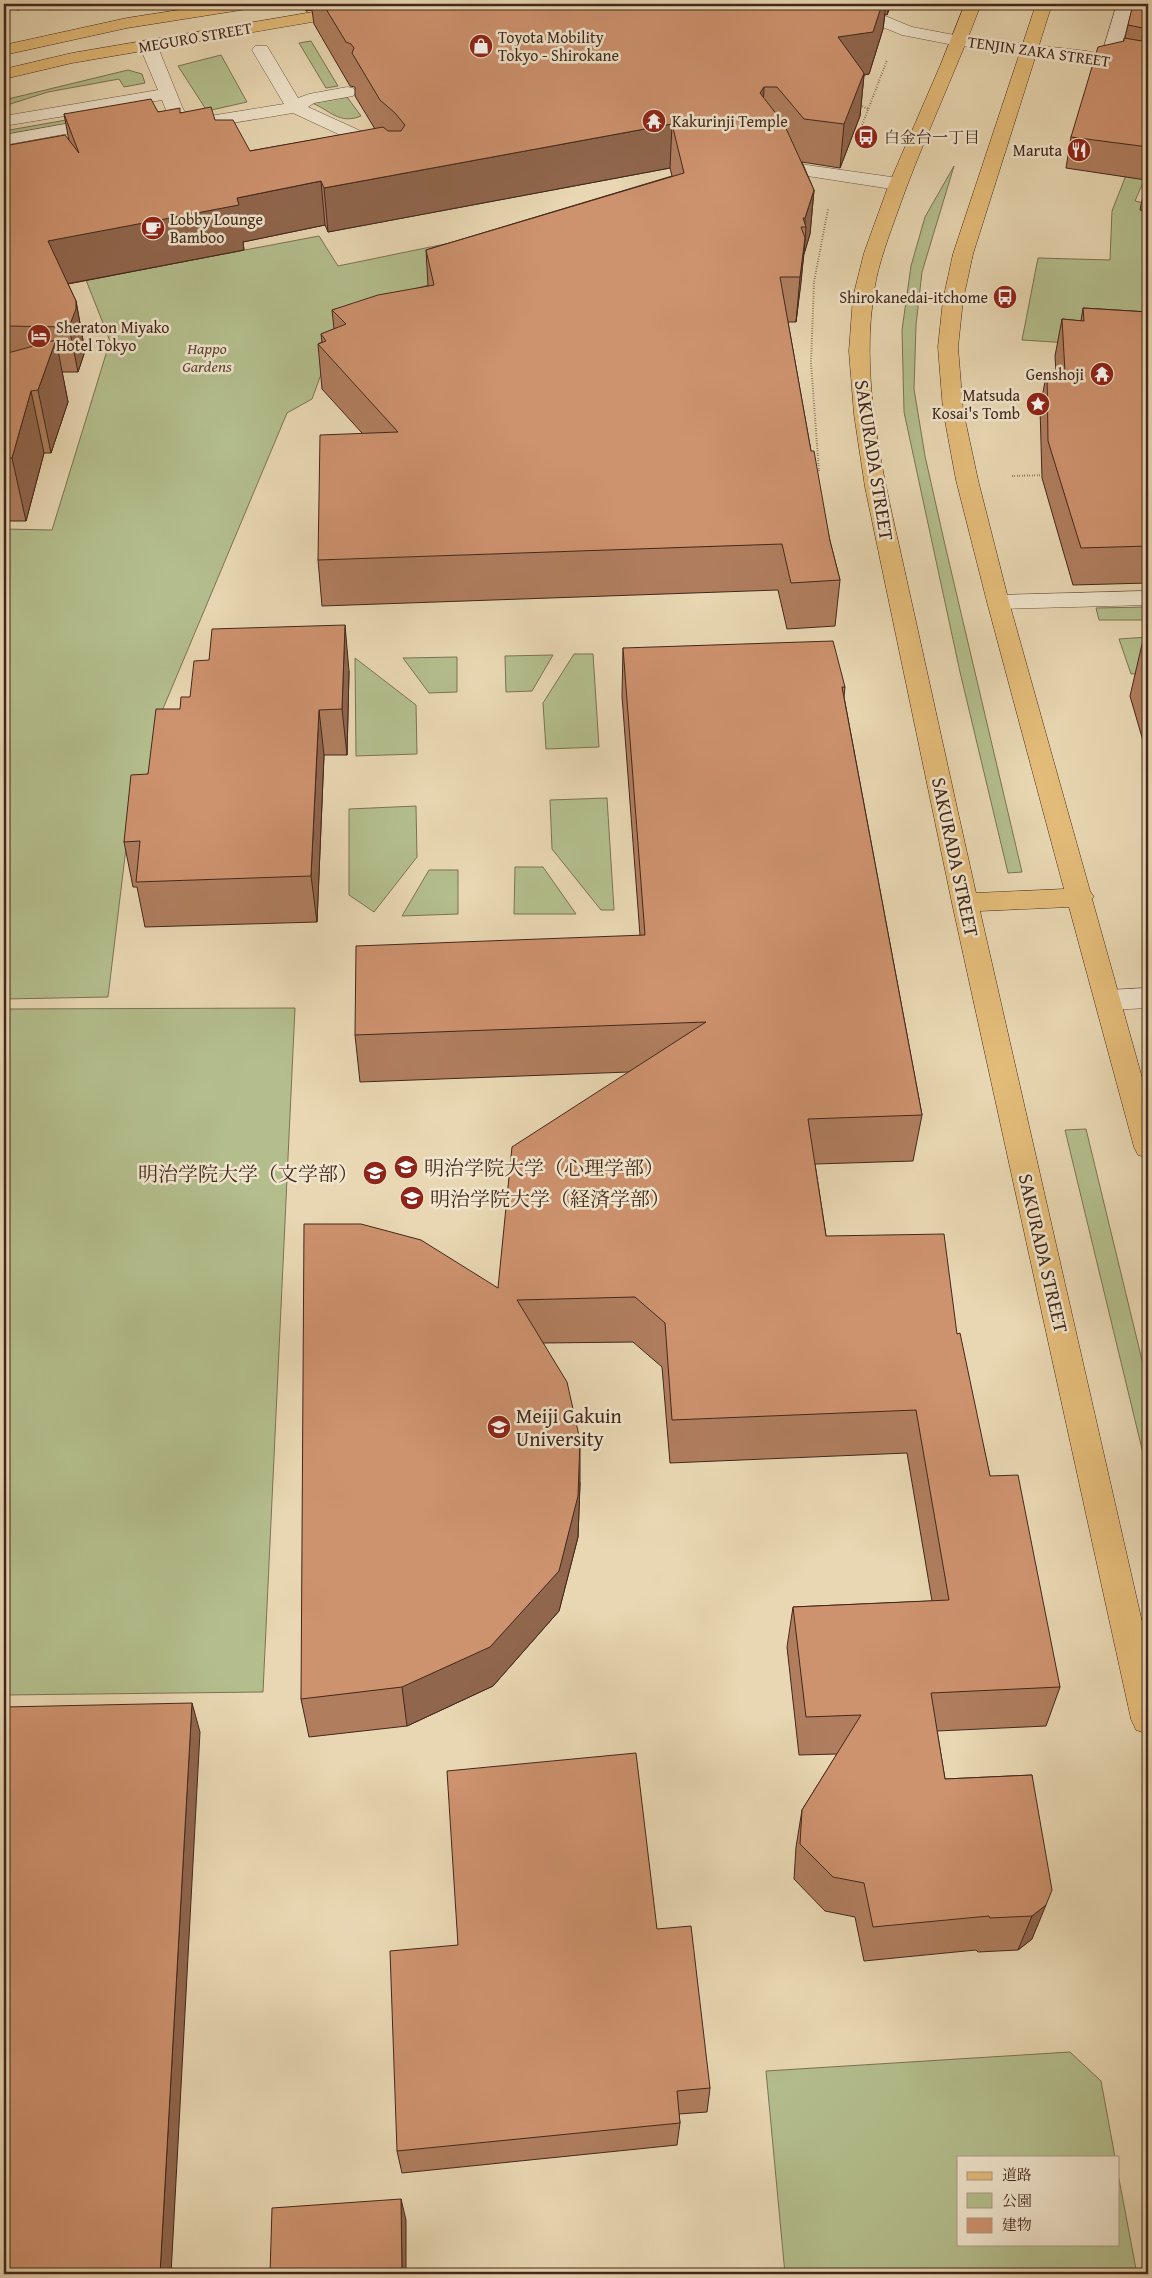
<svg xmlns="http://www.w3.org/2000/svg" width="1152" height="2278" font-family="'Gentium Book Plus','Noto Serif JP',serif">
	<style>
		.green { fill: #b4be8d; stroke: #7c7254 }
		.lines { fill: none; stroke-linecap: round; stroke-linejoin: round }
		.service-casing { stroke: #6c5341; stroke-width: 1 }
		.minor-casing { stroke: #6c5341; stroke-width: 1 }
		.tertiary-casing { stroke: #6c5341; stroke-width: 1 }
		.primary-casing { stroke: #43271b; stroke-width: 1 }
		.trunk-casing { stroke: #43271b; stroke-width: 1 }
		.path { stroke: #43271b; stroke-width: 2; stroke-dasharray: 0.5 2; stroke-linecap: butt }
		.service { fill: #f0e5cd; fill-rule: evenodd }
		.minor { fill: #f0e5cd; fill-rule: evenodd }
		.tertiary { fill: #f0e5cd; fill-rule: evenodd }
		.primary { fill: #e4bc79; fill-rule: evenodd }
		.trunk { fill: #e4bc79; fill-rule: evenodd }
		.wall { fill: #b07e5f; stroke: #43271b }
		.shaded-wall { fill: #90664d; stroke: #43271b }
		.building { fill: #cd926e; stroke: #43271b }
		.labels { text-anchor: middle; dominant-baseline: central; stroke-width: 5; stroke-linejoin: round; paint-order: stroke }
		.far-street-label { font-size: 16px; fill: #43271b; stroke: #f0e5cd }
		.far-poi-label { font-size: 16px; fill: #43271b; stroke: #f0e5cd; text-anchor: start }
		.far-park-label { font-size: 16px; font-style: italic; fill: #5a4532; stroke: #f0e5cd }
		.street-label { font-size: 20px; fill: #43271b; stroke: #f0e5cd }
		.poi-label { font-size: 20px; fill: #43271b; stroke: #f0e5cd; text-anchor: start }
	</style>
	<rect width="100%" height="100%" fill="#e8d7b2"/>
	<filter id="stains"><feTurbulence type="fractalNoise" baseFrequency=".004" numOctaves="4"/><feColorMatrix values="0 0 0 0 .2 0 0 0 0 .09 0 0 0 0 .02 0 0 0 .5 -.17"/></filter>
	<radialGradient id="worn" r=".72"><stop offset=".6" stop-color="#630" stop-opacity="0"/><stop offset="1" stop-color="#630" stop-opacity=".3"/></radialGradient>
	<path class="green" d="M 311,41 L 338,86 L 326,88 L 299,43 Z
		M 221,55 L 247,102 L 207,111 L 178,66 Z
		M 128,70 L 142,74 L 145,83 L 124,87 L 119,79 L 48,92 L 4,106 L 4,100 Z
		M 347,97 L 361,116 C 339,125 330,110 312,103 Z
		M 151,105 L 153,109 L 4,136 L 4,131 Z
		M 1132,160 L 1148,171 L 1135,201 L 1148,204 L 1148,348 L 1022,340 L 1038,258 L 1110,260 L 1112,211 Z
		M 954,166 L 922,272 L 916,325 L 914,389 L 925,456 L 945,545 L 1022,872 L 1008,873 L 960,672 L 904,412 L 902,330 L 911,266 L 925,217 Z
		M 319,236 L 338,266 L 484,236 L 495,266 L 386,297 L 330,350 L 312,399 L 287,413 L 157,723 L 147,815 L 130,815 L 108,997 L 4,999 L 4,529 L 52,530 L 110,341 L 86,280 Z
		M 1148,607 L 1148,620 L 1099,620 L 1096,608 Z
		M 1148,637 L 1148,673 L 1131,674 L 1119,639 Z
		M 574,654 L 593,654 L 599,747 L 546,749 L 543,703 Z
		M 553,655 L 532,691 L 506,692 L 505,656 Z
		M 457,657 L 457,692 L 429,693 L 403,658 Z
		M 355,658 L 416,705 L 417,754 L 356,756 Z
		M 607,798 L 614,910 L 601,910 L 552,849 L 550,800 Z
		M 416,806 L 417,857 L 374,912 L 349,895 L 349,809 Z
		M 515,867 L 543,867 L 576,914 L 514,914 Z
		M 429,870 L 458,870 L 458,914 L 402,916 Z
		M 295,1008 L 263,1692 L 4,1695 L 4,1009 Z
		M 1086,1129 L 1148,1385 L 1148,1474 L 1065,1130 Z
		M 1070,2052 L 1101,2081 L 1115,2157 L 958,2157 L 958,2244 L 1118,2244 L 1118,2174 L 1137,2274 L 785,2274 L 766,2071 Z"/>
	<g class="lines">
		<g class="service-casing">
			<path id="service" d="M 148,40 L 154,41 L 157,45 L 183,109 L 191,119 L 284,104 L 252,50 L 255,46 L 267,46 L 298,98 L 309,94 L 347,87 L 353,88 L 356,92 L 353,96 L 314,103 L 308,107 L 363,132 L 390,154 L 387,158 L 375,158 L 351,140 L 293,113 L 190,130 L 171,135 L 165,134 L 162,130 L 165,126 L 176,123 L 166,110 L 162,100 L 4,126 L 4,116 L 158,90 L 139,45 L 142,41 Z
				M 104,117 L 110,118 L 113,122 L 110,126 L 4,145 L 4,135 Z
				M 778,144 L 784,145 L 800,164 L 898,178 L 904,180 L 907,184 L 904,188 L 898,190 L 788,173 L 769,149 L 772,145 Z
				M 1148,591 L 1148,605 L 998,609 L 990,607 L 987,602 L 990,597 L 998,595 Z"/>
		</g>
		<g class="minor-casing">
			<path id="minor" d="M 834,4 L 856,4 L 912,27 L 965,37 L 967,41 L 965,45 L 959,46 L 902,35 L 836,8 Z
				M 1117,4 L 1133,4 L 1118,60 L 1115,64 L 1103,64 L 1100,60 Z
				M 1148,988 L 1148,1008 L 1109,1010 L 1100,1007 L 1096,1000 L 1100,993 L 1109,990 Z"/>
		</g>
		<g class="tertiary-casing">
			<path id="tertiary" d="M 959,36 L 1086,51 L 1148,63 L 1148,73 L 1086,61 L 953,45 L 951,41 L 953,37 Z"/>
		</g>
		<g class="primary-casing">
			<path id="primary" d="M 217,4 L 255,4 L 253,8 L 247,9 L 127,28 L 4,55 L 4,45 L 127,18 Z
				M 360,4 L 396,4 L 394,8 L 388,9 L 72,63 L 4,79 L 4,69 L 72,53 Z"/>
		</g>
		<g class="trunk-casing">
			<path id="trunk" d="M 965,4 L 981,4 C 954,76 920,146 895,219 C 886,244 876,271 873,299 C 860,395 888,493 908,586 C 931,689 953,791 976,893 L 1064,889 L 987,602 L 956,480 L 943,410 L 938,347 L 943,300 L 953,254 L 1036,4 L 1052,4 L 973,254 L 963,300 L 958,347 L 963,410 L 978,480 L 1009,602 L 1090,891 L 1094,897 L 1092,899 L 1148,1099 L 1148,1158 L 1138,1155 L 1134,1147 L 1069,907 L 980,911 L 1148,1648 L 1148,1734 L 1136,1730 L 1131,1719 L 952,903 L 865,487 L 854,414 L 849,351 L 853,297 L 864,253 L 889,184 L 940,66 Z"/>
		</g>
		<path class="path" d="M 858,104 L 868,109
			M 856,141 L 887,60
			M 819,471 L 811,363 L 814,282 L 828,209
			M 1012,476 L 1046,475"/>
		<use href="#service" class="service"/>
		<use href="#minor" class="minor"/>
		<use href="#tertiary" class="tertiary"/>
		<use href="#primary" class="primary"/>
		<use href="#trunk" class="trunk"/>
	</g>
	<path class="wall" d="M 302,4 L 891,4 L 887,15 L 885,14 L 883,29 L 869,74 L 864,75 L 860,116 L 840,168 L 802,162 L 814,190 L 810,234 L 804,254 L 796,322 L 788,322 L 811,451 L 830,541 L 840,580 L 835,626 L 787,629 L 778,590 L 322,606 L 318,560 L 362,433 L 322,389 L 318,344 L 322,342 L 321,334 L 334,329 L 332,310 L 428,286 L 426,250 L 672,176 L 670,168 L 328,232 L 325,225 L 243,242 L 244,250 L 68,284 L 76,301 L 84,346 L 84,354 L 78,372 L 62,372 L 68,402 L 51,453 L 44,453 L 26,521 L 4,521 L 4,146 L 69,141 L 64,114 L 158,112 L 181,113 L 215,120 L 250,151 L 375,129 L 355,96 L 355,87 L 350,86 L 314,24 L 312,10 L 306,11 Z
		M 1148,4 L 1148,212 L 1140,210 L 1146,180 L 1066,168 L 1071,137 L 1125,38 L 1128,25 Z
		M 1083,308 L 1148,312 L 1148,583 L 1073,585 L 1042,478 L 1040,408 L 1047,371 L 1056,372 L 1055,356 L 1062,319 L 1081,321 Z
		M 1143,640 L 1148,640 L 1148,758 L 1130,696 Z
		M 623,648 L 845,687 L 844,697 L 922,1115 L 913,1161 L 815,1164 L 826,1236 L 957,1334 L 990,1476 L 1060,1687 L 1046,1726 L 937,1731 L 945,1779 L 1032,1775 L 1032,1939 L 1018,1950 L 978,1952 L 976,1950 L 864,1961 L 855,1917 L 825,1911 L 794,1879 L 796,1847 L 802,1810 L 837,1754 L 799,1755 L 787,1647 L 793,1607 L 932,1601 L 907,1453 L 670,1463 L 662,1367 L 633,1342 L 543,1343 L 580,1483 L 578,1537 L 559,1611 L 493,1686 L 407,1726 L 309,1737 L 301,1699 L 498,1288 L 629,1072 L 360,1082 L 355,1035 L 640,935 L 622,696 Z
		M 349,671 L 347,755 L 324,755 L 317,922 L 145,927 L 137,887 L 133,887 L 124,842 L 148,774 L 180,709 L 190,697 Z
		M 657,1929 L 710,2088 L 707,2112 L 679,2114 L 680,2123 L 677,2145 L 402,2173 L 397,2151 Z"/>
	<path class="shaded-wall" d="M 16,4 L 60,4 L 17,10 Z
		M 306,4 L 312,4 L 312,10 L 306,11 Z
		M 882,4 L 886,4 L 883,29 L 869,74 L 864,75 L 860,116 L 840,168 L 844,124 L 838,37 Z
		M 889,4 L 891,4 L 887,15 Z
		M 764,87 L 762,130 L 760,93 Z
		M 672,124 L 670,168 L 328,232 L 324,188 Z
		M 321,181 L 325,225 L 243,242 L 244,250 L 56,286 L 48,241 L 237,198 Z
		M 814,190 L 810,234 L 804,254 L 806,227 L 805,227 L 805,218 Z
		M 805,238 L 801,283 L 796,322 L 800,277 Z
		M 76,301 L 84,346 L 84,354 L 78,372 L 69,327 Z
		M 56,340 L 68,402 L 51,453 L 38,390 Z
		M 31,391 L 44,453 L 26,521 L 12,458 Z
		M 345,625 L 349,671 L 347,755 L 342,709 Z
		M 319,710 L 324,755 L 317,922 L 311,876 Z
		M 580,1440 L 580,1483 L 578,1537 L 559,1611 L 493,1686 L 407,1726 L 402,1687 Z
		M 192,1703 L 200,1732 L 171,2274 L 160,2274 Z
		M 1046,1905 L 1032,1939 L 1018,1950 L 1032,1916 Z
		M 401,2199 L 406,2220 L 406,2274 L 402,2274 Z"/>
	<path class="building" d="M 323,4 L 882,4 L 873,32 L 838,37 L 864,73 L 844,124 L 804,119 L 777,87 L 764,87 L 760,93 L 784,124 L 814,190 L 805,218 L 803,218 L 806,227 L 801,227 L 805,238 L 800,277 L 780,277 L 811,451 L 814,451 L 830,541 L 840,580 L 791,583 L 782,544 L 318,560 L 320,435 L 398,432 L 318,344 L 326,341 L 321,334 L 346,324 L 332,310 L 378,295 L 434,285 L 426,250 L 684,173 L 672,124 L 324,188 L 321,181 L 237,198 L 239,205 L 48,241 L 76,301 L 76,309 L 69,327 L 4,326 L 4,146 L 65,135 L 79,153 L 64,114 L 151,99 L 158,112 L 180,108 L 180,113 L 211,107 L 215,120 L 233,120 L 250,151 L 383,127 L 388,131 L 401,131 L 405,125 L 395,113 L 380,100 L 352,53 L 354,48 L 351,44 L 346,42 Z
		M 1133,4 L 1148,4 L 1148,29 L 1128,25 Z
		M 1124,38 L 1148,42 L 1148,147 L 1071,137 L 1098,47 L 1124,41 Z
		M 1083,308 L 1148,312 L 1148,546 L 1081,548 L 1048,441 L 1047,371 L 1065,372 L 1062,319 L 1084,321 Z
		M 56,340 L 38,390 L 31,391 L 12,458 L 4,458 L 4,354 Z
		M 345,625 L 342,709 L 319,710 L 311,876 L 136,882 L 140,841 L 124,842 L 131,775 L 148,774 L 156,709 L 180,709 L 181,697 L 190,697 L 194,661 L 209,660 L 212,629 Z
		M 1143,640 L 1148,640 L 1148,657 Z
		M 833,641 L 845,687 L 842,687 L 922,1115 L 808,1119 L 826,1236 L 944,1234 L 957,1334 L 960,1333 L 990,1476 L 1018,1475 L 1060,1687 L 931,1693 L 945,1779 L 1032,1775 L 1052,1890 L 1046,1905 L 1032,1916 L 990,1918 L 989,1916 L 873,1927 L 864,1883 L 833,1877 L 800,1844 L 802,1810 L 861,1715 L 806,1717 L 793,1607 L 949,1600 L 916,1410 L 672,1420 L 665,1323 L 635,1297 L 517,1300 L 567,1382 L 580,1440 L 578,1496 L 559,1571 L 490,1647 L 402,1687 L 301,1699 L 304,1224 L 361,1224 L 421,1240 L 498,1288 L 512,1147 L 706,1022 L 355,1035 L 356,946 L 645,935 L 623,648 Z
		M 192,1703 L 160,2274 L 4,2274 L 4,1707 Z
		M 636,1753 L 657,1929 L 691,1926 L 710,2088 L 677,2091 L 680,2123 L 397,2151 L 390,1951 L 458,1945 L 447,1771 Z
		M 401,2199 L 402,2274 L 270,2274 L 272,2208 Z"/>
	<defs>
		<g id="shop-disc" transform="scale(1.25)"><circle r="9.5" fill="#8f2418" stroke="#f0e5cd"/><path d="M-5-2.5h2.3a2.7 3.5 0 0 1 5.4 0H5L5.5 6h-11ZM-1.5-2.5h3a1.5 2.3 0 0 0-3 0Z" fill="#fff"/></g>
		<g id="temple-disc" transform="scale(1.25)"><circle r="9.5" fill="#8f2418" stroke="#f0e5cd"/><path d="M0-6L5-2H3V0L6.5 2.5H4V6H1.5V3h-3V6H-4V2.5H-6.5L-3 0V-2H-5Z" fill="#fff"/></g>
		<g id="bus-disc" transform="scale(1.25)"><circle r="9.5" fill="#8f2418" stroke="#f0e5cd"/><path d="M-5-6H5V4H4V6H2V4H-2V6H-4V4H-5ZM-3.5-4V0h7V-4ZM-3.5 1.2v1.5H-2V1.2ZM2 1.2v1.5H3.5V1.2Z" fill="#fff"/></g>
		<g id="restaurant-disc" transform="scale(1.25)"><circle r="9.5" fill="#8f2418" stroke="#f0e5cd"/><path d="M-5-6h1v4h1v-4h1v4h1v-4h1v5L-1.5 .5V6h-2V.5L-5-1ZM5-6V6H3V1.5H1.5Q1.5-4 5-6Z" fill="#fff"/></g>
		<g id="cafe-disc" transform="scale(1.25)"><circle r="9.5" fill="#8f2418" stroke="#f0e5cd"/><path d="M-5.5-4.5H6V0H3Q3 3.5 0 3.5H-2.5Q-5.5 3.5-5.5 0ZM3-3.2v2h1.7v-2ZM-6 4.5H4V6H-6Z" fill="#fff"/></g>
		<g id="hotel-disc" transform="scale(1.25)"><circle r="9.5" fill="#8f2418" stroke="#f0e5cd"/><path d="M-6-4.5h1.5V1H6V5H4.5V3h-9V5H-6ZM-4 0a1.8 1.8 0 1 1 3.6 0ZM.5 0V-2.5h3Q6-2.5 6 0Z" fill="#fff"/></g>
		<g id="sight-disc" transform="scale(1.25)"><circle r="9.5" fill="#8f2418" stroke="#f0e5cd"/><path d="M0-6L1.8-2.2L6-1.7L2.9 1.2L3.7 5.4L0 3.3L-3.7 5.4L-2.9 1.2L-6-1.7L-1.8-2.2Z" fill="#fff"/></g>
		<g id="university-disc" transform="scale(1.25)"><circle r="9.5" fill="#8f2418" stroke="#f0e5cd"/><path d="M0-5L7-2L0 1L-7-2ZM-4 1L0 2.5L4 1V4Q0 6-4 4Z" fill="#fff"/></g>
	</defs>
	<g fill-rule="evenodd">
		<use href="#shop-disc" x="481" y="46"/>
		<use href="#temple-disc" x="654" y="121"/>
		<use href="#bus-disc" x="866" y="137"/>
		<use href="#restaurant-disc" x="1079" y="150"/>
		<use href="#cafe-disc" x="153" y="228"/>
		<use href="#bus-disc" x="1005" y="297"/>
		<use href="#hotel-disc" x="39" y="336"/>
		<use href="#temple-disc" x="1102" y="374"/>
		<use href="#sight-disc" x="1038" y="404"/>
		<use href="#university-disc" x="406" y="1167"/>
		<use href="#university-disc" x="375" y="1173"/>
		<use href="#university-disc" x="412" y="1198"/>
		<use href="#university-disc" x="499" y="1427"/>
	</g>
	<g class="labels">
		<g class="far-street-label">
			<text transform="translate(195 37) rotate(-10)">MEGURO STREET</text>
			<text transform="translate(1039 51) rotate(8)">TENJIN ZAKA STREET</text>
		</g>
		<g class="far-poi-label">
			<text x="498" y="37">Toyota Mobility<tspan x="498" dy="18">Tokyo - Shirokane</tspan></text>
			<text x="672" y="121">Kakurinji Temple</text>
			<text x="884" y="137">白金台一丁目</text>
			<text x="1062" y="150" text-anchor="end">Maruta</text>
			<text x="170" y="219">Lobby Lounge<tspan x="170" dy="18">Bamboo</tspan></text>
			<text x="988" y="297" text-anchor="end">Shirokanedai-itchome</text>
			<text x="56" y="327">Sheraton Miyako<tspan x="56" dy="18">Hotel Tokyo</tspan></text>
			<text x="1084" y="374" text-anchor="end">Genshoji</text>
			<text x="1020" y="395" text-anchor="end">Matsuda<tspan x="1020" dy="18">Kosai's Tomb</tspan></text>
		</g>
		<g class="far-park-label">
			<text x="207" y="348">Happo<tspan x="207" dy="18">Gardens</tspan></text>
		</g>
		<g class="street-label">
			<text transform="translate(875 460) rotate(81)">SAKURADA STREET</text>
			<text transform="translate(956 857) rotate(78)">SAKURADA STREET</text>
			<text transform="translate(1044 1253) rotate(77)">SAKURADA STREET</text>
		</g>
		<g class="poi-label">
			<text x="424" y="1167">明治学院大学（心理学部）</text>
			<text x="358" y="1173" text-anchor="end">明治学院大学（文学部）</text>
			<text x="430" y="1198">明治学院大学（経済学部）</text>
			<text x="516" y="1415">Meiji Gakuin<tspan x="516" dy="23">University</tspan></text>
		</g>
	</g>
	<rect width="1152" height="2278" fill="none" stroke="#e8d7b2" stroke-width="20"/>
	<rect x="5" y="5" width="1142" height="2268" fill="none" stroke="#43271b" stroke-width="2.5"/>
	<rect x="10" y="10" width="1132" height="2258" fill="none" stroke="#43271b"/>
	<rect x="957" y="2156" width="162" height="90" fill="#f0e5cd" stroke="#ab9986"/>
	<rect x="967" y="2172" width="25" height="8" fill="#e4bc79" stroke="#ab9986"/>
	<text x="1002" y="2180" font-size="15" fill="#43271b">道路</text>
	<rect x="967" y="2193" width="25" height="15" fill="#b4be8d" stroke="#ab9986"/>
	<text x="1002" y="2206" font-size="15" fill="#43271b">公園</text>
	<rect x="967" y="2218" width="25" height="15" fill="#cd926e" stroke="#ab9986"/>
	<text x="1002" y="2230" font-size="15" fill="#43271b">建物</text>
	<rect width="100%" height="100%" filter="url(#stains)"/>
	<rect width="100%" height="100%" fill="url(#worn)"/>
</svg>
